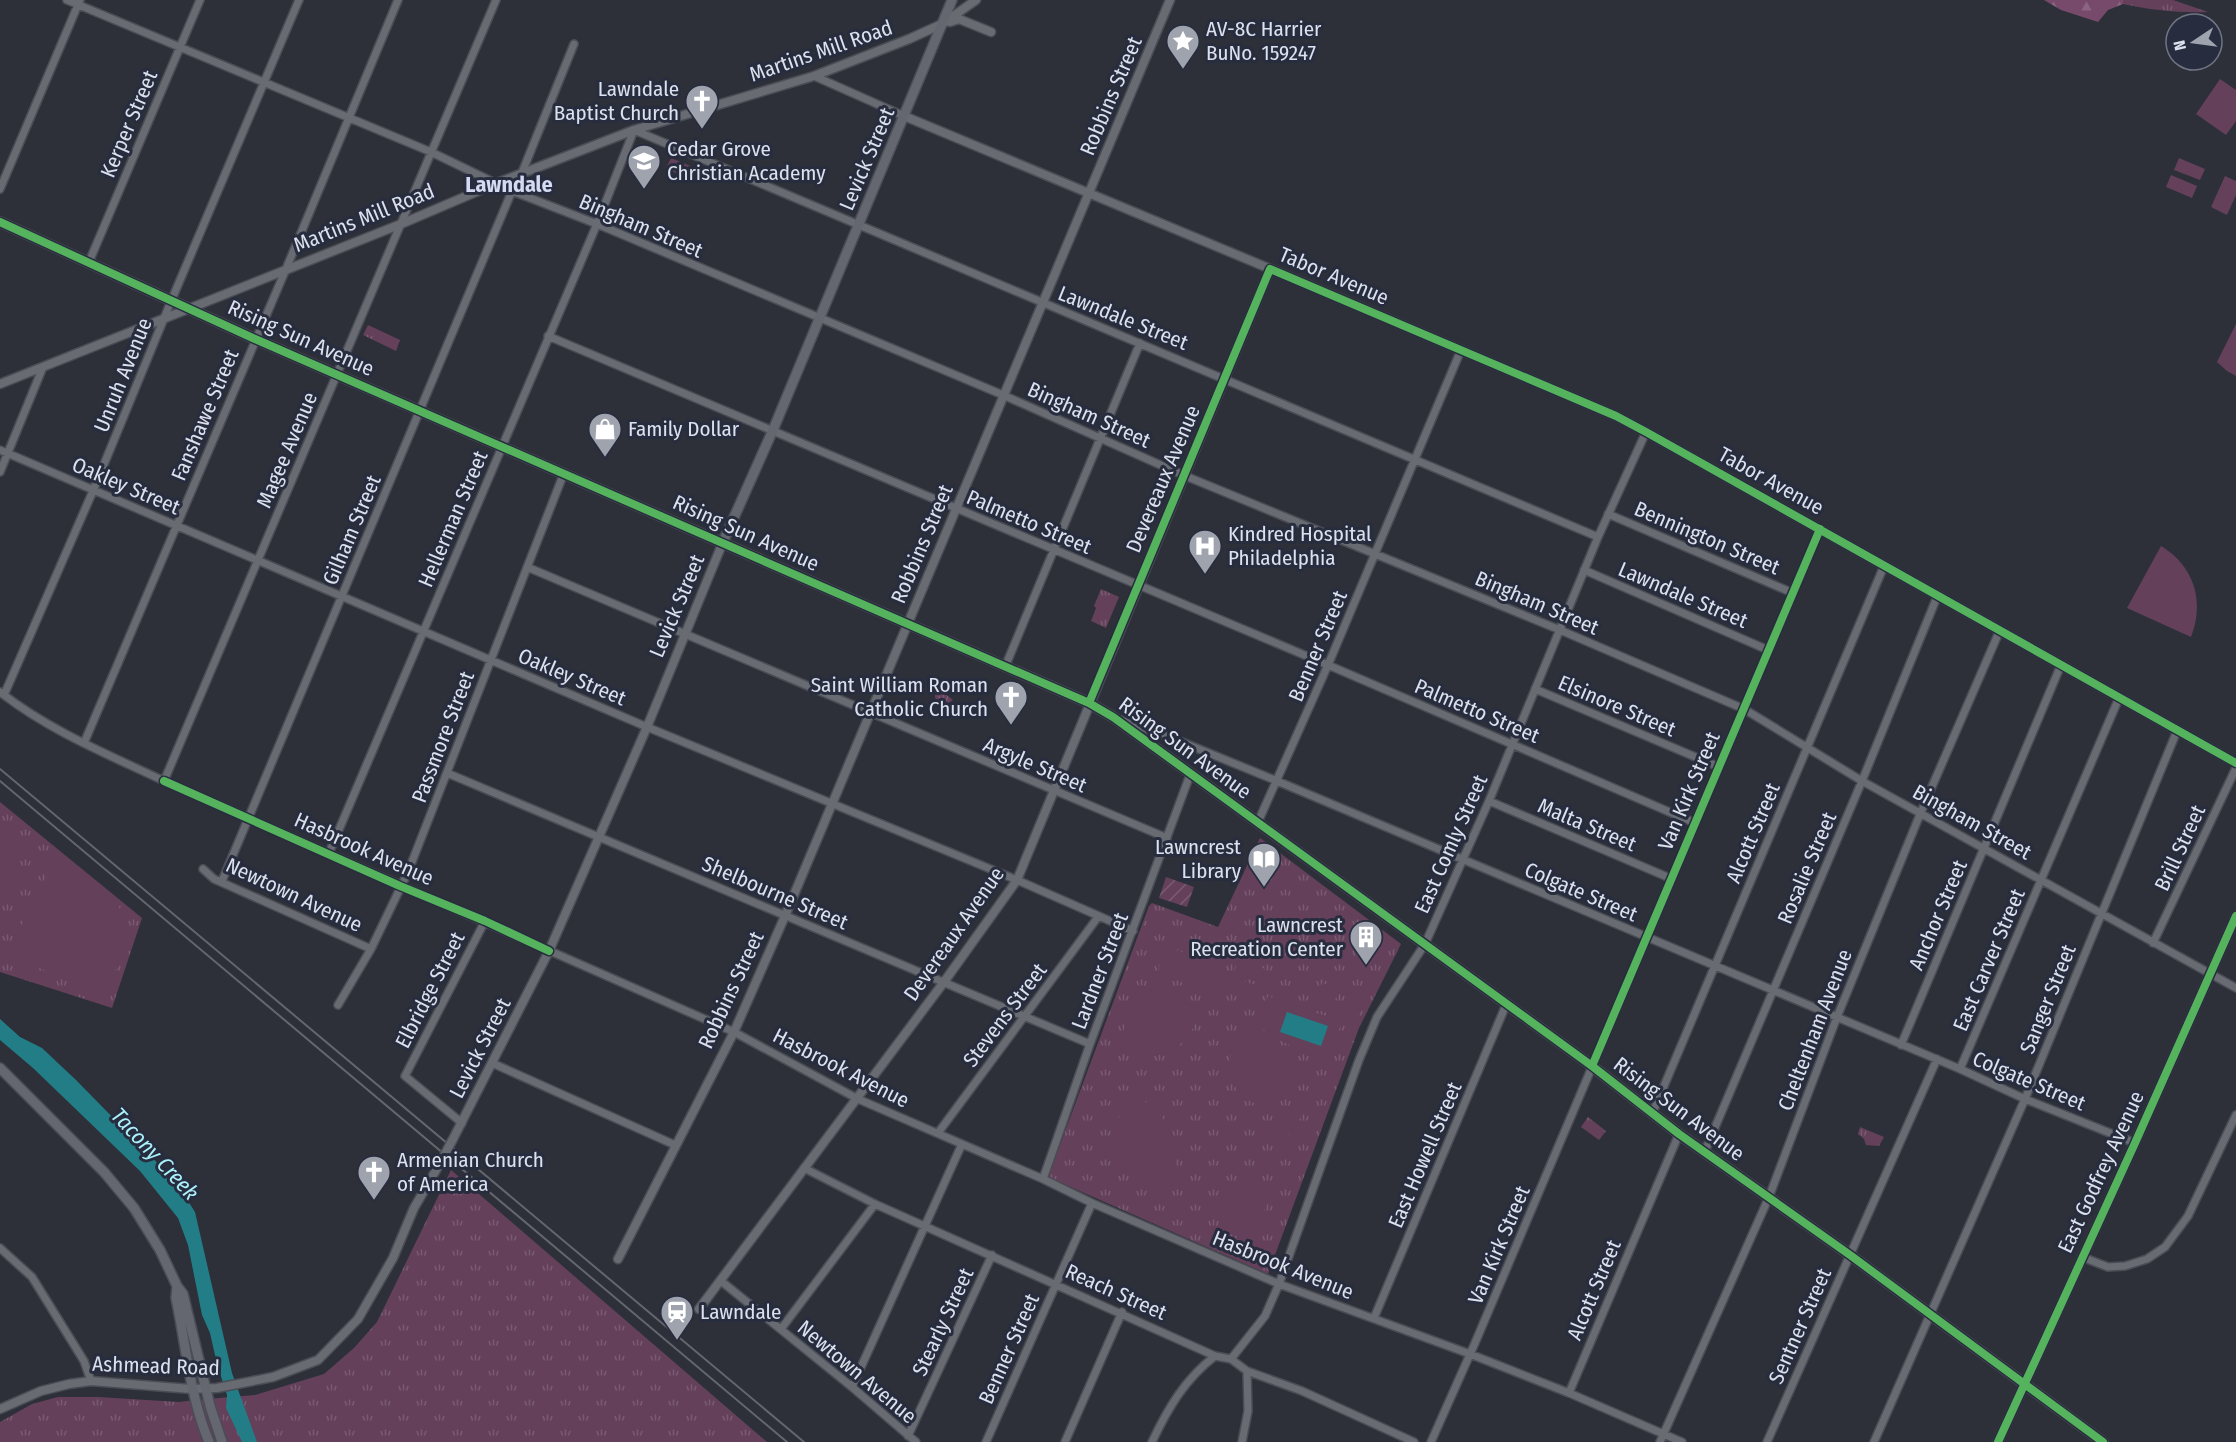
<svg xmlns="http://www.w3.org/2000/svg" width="2236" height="1442" font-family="'Fira Sans Condensed',sans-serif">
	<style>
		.grass { fill: url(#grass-tufts) }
		.forest { fill: url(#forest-firs) }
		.garden { fill: url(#garden-furrows) }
		.pitch { fill: #64405b }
		.water { fill: #237d86 }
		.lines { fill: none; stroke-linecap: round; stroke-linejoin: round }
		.minor-casing { stroke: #4a4d55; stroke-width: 10 }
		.tertiary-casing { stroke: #4a4d55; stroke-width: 11 }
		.secondary-casing { stroke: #4a4d55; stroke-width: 12 }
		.minor { stroke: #686b72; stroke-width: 7 }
		.tertiary { stroke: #686b72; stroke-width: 8 }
		.secondary { stroke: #646770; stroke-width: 9 }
		.rail { stroke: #63666d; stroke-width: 2 }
		.tertiary-bridge-casing { stroke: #4a4d55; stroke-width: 11; stroke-linecap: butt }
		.tertiary-bridge { stroke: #686b72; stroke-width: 8 }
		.cycleway-casing { stroke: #272d3f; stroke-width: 11 }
		.cycleway { stroke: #56b35d; stroke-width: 8 }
		.labels { text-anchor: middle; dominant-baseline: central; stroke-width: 6; stroke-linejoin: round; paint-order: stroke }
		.poi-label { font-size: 21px; fill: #dde1ed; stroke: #272d3f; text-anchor: start }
		.street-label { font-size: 21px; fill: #dde1ed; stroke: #272d3f }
		.neighbourhood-label { font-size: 22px; font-weight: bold; fill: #d4dbf3; stroke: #272d3f }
		.water-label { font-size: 22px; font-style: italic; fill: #abf1f9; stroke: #272d3f }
	</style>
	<defs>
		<pattern id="grass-tufts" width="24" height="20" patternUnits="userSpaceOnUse" patternTransform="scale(1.5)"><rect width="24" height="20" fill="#64405b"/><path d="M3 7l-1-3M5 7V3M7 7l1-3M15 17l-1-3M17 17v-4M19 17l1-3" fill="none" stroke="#7a5b73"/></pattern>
		<pattern id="forest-firs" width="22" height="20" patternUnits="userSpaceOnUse" patternTransform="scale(1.5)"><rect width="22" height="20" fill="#774a6b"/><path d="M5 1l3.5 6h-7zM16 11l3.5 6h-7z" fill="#8a6480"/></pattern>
		<pattern id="garden-furrows" width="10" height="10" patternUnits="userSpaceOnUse" patternTransform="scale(1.5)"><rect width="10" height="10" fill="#64405b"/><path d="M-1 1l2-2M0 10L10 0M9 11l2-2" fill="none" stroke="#7a5b73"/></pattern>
	</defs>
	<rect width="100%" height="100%" fill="#2d3039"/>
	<path class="grass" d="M 2123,0 L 2173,0 L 2208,12 C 2179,13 2151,10 2123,4 Z
		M 671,158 L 715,176 L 713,181 L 695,173 L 691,180 L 666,168 Z
		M 368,325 L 400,340 L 396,351 L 363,335 Z
		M 1101,589 L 1119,597 L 1106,628 L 1091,621 L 1096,608 L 1094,606 Z
		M 944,693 L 953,700 L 944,706 L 935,698 L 935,695 Z
		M 0,802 L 142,918 L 112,1008 L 0,972 Z
		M 1260,838 L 1401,944 L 1359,1028 L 1268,1274 L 1048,1177 L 1149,906 L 1152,903 L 1218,927 Z
		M 1588,1117 L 1606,1131 L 1599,1140 L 1581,1127 Z
		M 1860,1127 L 1884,1137 L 1879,1146 L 1866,1145 L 1864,1139 L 1858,1134 Z
		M 451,1170 L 767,1442 L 0,1442 L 0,1422 L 32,1404 L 58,1397 L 98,1397 L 179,1402 L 195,1400 L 255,1395 L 324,1374 L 354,1348 L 377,1322 Z"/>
	<path class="forest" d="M 2044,0 L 2123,0 L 2123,4 L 2108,10 L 2098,22 L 2061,10 Z"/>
	<path class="garden" d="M 1166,877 L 1194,887 L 1187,907 L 1159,898 Z"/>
	<path class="pitch" d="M 2220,79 L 2236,90 L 2236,121 L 2226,135 L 2196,114 Z
		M 2179,158 L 2205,169 L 2200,180 L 2174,170 Z
		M 2171,175 L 2197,186 L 2192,198 L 2166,187 Z
		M 2225,176 L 2236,181 L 2236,195 L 2227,215 L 2211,207 Z
		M 2236,324 L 2236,376 L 2227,371 L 2217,362 Z
		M 2161,546 C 2194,566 2205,601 2191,637 L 2127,608 Z
		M 0,818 C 21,841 20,870 8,897 L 0,893 Z
		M 62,854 L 111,893 L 121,911 L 125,939 L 108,995 L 19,960 L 12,943 L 58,856 Z
		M 1171,948 L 1221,967 L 1223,973 L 1216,991 L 1210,993 L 1160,974 C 1157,966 1162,950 1171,948 Z
		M 1238,960 L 1265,969 L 1260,982 L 1234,972 Z
		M 1232,977 L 1258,986 L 1254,999 L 1228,989 Z
		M 1322,983 L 1339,989 L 1330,1014 L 1313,1008 Z
		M 1138,985 L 1199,1008 C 1193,1049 1154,1069 1118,1047 Z
		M 1347,992 L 1364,998 L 1355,1023 L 1338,1017 Z
		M 1268,996 L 1342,1022 L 1329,1054 L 1305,1045 L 1302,1053 L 1258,1026 Z
		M 1249,1031 L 1297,1061 L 1272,1107 C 1229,1105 1214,1056 1249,1031 Z
		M 1129,1090 C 1173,1118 1184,1142 1169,1192 L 1104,1158 Z
		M 1304,1112 L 1286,1140 C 1274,1135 1270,1125 1274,1112 Z
		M 1246,1184 L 1257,1186 L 1269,1196 L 1257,1232 L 1253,1233 L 1219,1218 C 1216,1200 1227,1186 1246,1184 Z"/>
	<path class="water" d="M 1287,1012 L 1328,1026 L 1321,1046 L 1280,1032 Z
		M 0,1019 L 20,1037 L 42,1048 L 76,1080 L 176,1182 L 195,1212 L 232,1373 L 257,1442 L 242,1442 L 226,1408 L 227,1395 L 217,1364 L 210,1333 L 202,1315 L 188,1245 L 178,1218 L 140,1171 L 33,1068 L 0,1040 Z"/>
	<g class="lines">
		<g class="minor-casing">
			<path id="minor" d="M 67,0 L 431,152 L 512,191 L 597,224 L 1003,395 L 1183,475 L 1560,630 L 1744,709 L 1862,781 L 2236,988
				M 814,76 L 904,116
				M 521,175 L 574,44
				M 0,189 L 80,0
				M 89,262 L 200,0
				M 548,336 L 1328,665 L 1695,823
				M 0,450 L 647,727 L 1017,880 L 1133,931
				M 0,472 L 43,367
				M 1608,514 L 1793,593
				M 527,567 L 1167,838
				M 1584,570 L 1768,650
				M 1005,667 L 1140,343
				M 1535,689 L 1719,767
				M 0,692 C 50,731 107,754 164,781 L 734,1032 L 858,1099 L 1043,1179 L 1092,1203 L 1279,1284 L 1470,1354 L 1569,1393 L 1682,1442
				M 4,695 L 93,491 L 172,299 L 299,0
				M 1121,720 L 1172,738 L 1277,781 L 1960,1069 L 2025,1099 L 2135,1143
				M 84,743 L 286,269 L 398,0
				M 447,773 L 1090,1044
				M 164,781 L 496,0
				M 1489,801 L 1672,879
				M 1258,822 L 1328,665 L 1461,350
				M 329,853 L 597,224 L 634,130 L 1598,537
				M 203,869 L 214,879 L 371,949
				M 222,881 L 512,191
				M 2153,943 L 2236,768
				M 338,1005 L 371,949 L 408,872 L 564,473
				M 1901,1045 L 2061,665
				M 492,1063 L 675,1145
				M 1960,1069 L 2119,698
				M 1653,1112 L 1884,566
				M 462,1123 L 405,1076 L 485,921
				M 938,1133 L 1098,917
				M 1705,1151 L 1862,781 L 1937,597
				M 804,1168 L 875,1204 L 1215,1356 L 1231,1359 L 1247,1371 L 1302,1391 L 1414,1442
				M 1043,1179 L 1090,1044 L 1190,775
				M 0,1248 L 32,1277 L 84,1361 L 91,1381
				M 2082,1257 L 2108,1267 L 2125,1266 L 2147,1259 L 2165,1247 L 2188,1216 L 2236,1115
				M 721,1281 L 852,1387 L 916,1442
				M 1374,1318 L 1506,1005
				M 781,1329 L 875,1204
				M 1231,1359 L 1265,1316 L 1279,1284 L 1359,1060 L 1377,1017 L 1425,944 L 1489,801 L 1598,537 L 1646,432
				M 852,1387 L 962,1144
				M 1569,1393 L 1679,1134
				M 908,1436 L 992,1255
				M 986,1442 L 1092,1203
				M 1065,1442 L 1122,1312
				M 1152,1442 C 1168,1408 1185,1379 1215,1356
				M 1242,1442 L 1248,1411 L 1247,1371
				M 1431,1442 L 1475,1343 L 1820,529
				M 1660,1442 L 1769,1197 L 1837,1017 L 1921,812 L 2000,630
				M 1767,1442 L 1937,1059
				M 1874,1442 L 2025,1099 L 2177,731"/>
		</g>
		<g class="tertiary-casing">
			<path id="tertiary" d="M 950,22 L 959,19 L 991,32
				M 904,116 L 1261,265 L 1616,416 L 1646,432 L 2236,763
				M 0,384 L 401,224 L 497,183 L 634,130 L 814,76 L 909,39 L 942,24 L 976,0
				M 453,1139 L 549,951 L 647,727 L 723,542
				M 618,1259 L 734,1032 L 785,916 L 1170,0
				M 699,1309 L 944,982 L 1017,880 L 1270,269
				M 0,1409 L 41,1391 L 69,1384 L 91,1381 L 191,1389 L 217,1388 L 273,1377 L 318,1360 L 358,1319 L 393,1258 L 414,1208 L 439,1165
				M 1998,1442 L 2135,1143 L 2236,916"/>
		</g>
		<g class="secondary-casing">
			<path id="secondary" d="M 0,222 L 255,339 L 1089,703 L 1113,717 L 1592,1066 L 1679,1134 L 1850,1255 L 2103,1442
				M 723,542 L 773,430 L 952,0
				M 0,1068 L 104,1172 L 134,1208 L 160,1250 L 177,1286 L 183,1294 L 210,1406 L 222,1442
				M 177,1286 L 176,1298 C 186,1345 190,1397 209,1442"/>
		</g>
		<use href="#minor" class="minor"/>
		<use href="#tertiary" class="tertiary"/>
		<use href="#secondary" class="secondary"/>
		<path class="rail" d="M 0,769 L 804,1442
			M 0,781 L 787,1442"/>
		<g class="tertiary-bridge-casing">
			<path id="tertiary-bridge" d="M 439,1165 L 453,1139"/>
		</g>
		<use href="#tertiary-bridge" class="tertiary-bridge"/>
		<g class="cycleway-casing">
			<path id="cycleway" d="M 0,222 L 255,339 L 1089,703 L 1113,717 L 1592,1066 L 1679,1134 L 1850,1255 L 2103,1442
				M 1089,703 L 1270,269 L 1616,416 L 1646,432 L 2236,763
				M 164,781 L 400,886 L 485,921 L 549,951
				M 1592,1066 L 1820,529
				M 1998,1442 L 2135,1143 L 2236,916"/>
		</g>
		<use href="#cycleway" class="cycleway"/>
	</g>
	<defs>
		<g id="sight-pin" transform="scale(1.725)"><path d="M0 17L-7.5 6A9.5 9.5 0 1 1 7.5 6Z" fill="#9fa3ae" stroke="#272d3f"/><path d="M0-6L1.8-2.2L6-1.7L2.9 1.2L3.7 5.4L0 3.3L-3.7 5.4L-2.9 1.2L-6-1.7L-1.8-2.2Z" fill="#fff"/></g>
		<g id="church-pin" transform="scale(1.725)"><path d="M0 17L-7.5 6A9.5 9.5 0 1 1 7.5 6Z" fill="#9fa3ae" stroke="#272d3f"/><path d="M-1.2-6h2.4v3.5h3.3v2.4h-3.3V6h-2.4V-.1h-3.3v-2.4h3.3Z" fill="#fff"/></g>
		<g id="school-pin" transform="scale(1.725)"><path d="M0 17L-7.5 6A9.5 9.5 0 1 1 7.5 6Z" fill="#9fa3ae" stroke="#272d3f"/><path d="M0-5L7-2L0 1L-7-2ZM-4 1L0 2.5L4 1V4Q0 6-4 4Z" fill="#fff"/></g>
		<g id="shop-pin" transform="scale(1.725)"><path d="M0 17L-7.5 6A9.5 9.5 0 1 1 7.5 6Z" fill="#9fa3ae" stroke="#272d3f"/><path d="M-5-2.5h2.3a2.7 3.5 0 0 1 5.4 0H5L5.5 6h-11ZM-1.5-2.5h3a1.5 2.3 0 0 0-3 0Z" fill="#fff"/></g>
		<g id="hospital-pin" transform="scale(1.725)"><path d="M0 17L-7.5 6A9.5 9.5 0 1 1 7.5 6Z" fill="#9fa3ae" stroke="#272d3f"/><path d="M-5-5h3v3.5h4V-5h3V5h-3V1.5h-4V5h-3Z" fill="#fff"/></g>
		<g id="library-pin" transform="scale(1.725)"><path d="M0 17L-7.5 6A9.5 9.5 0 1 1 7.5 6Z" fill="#9fa3ae" stroke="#272d3f"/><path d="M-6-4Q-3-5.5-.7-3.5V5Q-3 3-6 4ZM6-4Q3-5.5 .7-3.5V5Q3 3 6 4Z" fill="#fff"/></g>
		<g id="building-pin" transform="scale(1.725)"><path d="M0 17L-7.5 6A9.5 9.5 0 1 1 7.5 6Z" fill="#9fa3ae" stroke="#272d3f"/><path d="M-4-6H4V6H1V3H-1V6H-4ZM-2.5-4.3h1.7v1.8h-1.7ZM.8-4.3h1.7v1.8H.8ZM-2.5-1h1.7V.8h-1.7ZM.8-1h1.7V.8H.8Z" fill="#fff"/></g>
		<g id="station-pin" transform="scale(1.725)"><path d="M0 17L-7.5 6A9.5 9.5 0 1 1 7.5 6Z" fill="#9fa3ae" stroke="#272d3f"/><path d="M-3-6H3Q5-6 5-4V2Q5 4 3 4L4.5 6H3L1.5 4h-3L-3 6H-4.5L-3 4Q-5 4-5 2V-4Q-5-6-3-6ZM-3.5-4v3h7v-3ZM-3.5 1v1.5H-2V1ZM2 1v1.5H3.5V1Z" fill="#fff"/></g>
	</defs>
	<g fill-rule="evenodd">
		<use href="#sight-pin" x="1183" y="41"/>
		<use href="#church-pin" x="702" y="101"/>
		<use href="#school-pin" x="644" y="161"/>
		<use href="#shop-pin" x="605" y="429"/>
		<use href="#hospital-pin" x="1205" y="546"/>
		<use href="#church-pin" x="1011" y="697"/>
		<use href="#library-pin" x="1264" y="859"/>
		<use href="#building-pin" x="1366" y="937"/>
		<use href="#church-pin" x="374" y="1172"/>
		<use href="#station-pin" x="677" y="1312"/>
	</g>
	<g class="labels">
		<g class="poi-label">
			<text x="1206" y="29">AV-8C Harrier<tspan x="1206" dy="24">BuNo. 159247</tspan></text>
			<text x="679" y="89" text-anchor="end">Lawndale<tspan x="679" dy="24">Baptist Church</tspan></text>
			<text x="667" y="149">Cedar Grove<tspan x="667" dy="24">Christian Academy</tspan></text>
			<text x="628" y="429">Family Dollar</text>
			<text x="1228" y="534">Kindred Hospital<tspan x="1228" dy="24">Philadelphia</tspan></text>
			<text x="988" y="685" text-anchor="end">Saint William Roman<tspan x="988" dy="24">Catholic Church</tspan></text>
			<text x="1241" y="847" text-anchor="end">Lawncrest<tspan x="1241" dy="24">Library</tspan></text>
			<text x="1343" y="925" text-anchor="end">Lawncrest<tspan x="1343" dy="24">Recreation Center</tspan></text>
			<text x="397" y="1160">Armenian Church<tspan x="397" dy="24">of America</tspan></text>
			<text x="700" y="1312">Lawndale</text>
		</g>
		<g class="street-label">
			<text transform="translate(821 51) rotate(-19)">Martins Mill Road</text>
			<text transform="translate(1111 96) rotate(-67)">Robbins Street</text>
			<text transform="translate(129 124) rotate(-67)">Kerper Street</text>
			<text transform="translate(867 159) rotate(-67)">Levick Street</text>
			<text transform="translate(364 218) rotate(-22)">Martins Mill Road</text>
			<text transform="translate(641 226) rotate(23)">Bingham Street</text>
			<text transform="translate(1334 276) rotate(23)">Tabor Avenue</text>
			<text transform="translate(1123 318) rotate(22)">Lawndale Street</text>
			<text transform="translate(301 338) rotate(24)">Rising Sun Avenue</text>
			<text transform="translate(123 375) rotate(-68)">Unruh Avenue</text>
			<text transform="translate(205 415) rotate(-67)">Fanshawe Street</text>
			<text transform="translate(1089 415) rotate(24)">Bingham Street</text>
			<text transform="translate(287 450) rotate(-67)">Magee Avenue</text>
			<text transform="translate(1163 479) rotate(-67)">Devereaux Avenue</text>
			<text transform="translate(1771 481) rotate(29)">Tabor Avenue</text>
			<text transform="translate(126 486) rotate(23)">Oakley Street</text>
			<text transform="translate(453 519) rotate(-67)">Hellerman Street</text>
			<text transform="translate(1029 522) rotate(23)">Palmetto Street</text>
			<text transform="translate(352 530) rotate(-67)">Gilham Street</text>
			<text transform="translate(746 533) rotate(24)">Rising Sun Avenue</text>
			<text transform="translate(1707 538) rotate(23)">Bennington Street</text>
			<text transform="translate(922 544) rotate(-67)">Robbins Street</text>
			<text transform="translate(1683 595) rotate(23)">Lawndale Street</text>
			<text transform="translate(1537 603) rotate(23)">Bingham Street</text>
			<text transform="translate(677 606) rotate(-67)">Levick Street</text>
			<text transform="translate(1318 646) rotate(-67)">Benner Street</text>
			<text transform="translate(572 677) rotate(23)">Oakley Street</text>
			<text transform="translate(1617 706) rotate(23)">Elsinore Street</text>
			<text transform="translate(1477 711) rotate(23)">Palmetto Street</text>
			<text transform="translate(443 737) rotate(-69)">Passmore Street</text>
			<text transform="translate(1185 748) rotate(36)">Rising Sun Avenue</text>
			<text transform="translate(1035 765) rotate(23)">Argyle Street</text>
			<text transform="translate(1689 791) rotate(-67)">Van Kirk Street</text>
			<text transform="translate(1972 822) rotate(29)">Bingham Street</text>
			<text transform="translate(1587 825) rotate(23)">Malta Street</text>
			<text transform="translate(1753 833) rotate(-67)">Alcott Street</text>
			<text transform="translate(1451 844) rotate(-66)">East Comly Street</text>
			<text transform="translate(2180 848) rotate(-65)">Brill Street</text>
			<text transform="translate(364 849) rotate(24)">Hasbrook Avenue</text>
			<text transform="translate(1807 868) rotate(-67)">Rosalie Street</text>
			<text transform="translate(1581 892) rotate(23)">Colgate Street</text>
			<text transform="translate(775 893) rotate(23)">Shelbourne Street</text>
			<text transform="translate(294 895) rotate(25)">Newtown Avenue</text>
			<text transform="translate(1938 915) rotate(-67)">Anchor Street</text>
			<text transform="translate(954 934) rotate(-55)">Devereaux Avenue</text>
			<text transform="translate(1989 960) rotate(-67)">East Carver Street</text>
			<text transform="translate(1100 971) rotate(-69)">Lardner Street</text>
			<text transform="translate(430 990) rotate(-63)">Elbridge Street</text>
			<text transform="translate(731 990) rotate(-65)">Robbins Street</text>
			<text transform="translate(2048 999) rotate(-68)">Sanger Street</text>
			<text transform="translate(1005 1015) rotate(-53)">Stevens Street</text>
			<text transform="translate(1815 1030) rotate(-69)">Cheltenham Avenue</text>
			<text transform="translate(480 1048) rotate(-63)">Levick Street</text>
			<text transform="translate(841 1068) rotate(27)">Hasbrook Avenue</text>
			<text transform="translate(2029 1081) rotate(23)">Colgate Street</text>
			<text transform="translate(1679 1109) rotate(37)">Rising Sun Avenue</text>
			<text transform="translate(1425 1155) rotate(-67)">East Howell Street</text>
			<text transform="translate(2101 1172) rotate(-65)">East Godfrey Avenue</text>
			<text transform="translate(1499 1245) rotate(-67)">Van Kirk Street</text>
			<text transform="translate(1283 1265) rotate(22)">Hasbrook Avenue</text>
			<text transform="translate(1594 1290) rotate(-67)">Alcott Street</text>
			<text transform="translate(1116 1292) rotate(24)">Reach Street</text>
			<text transform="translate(943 1322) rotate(-65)">Stearly Street</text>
			<text transform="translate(1800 1326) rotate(-66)">Sentner Street</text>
			<text transform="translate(1009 1349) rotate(-66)">Benner Street</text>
			<text transform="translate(156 1366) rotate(2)">Ashmead Road</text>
			<text transform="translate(857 1372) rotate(40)">Newtown Avenue</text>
		</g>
		<g class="neighbourhood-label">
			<text x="509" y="184">Lawndale</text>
		</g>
		<g class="water-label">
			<text transform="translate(155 1154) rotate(47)">Tacony Creek</text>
		</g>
	</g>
	<g transform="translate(2194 42) rotate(257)"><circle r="28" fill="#272d3f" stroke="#707585" stroke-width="1.5"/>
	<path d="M0-4.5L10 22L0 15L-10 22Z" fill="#9fa3ae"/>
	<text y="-9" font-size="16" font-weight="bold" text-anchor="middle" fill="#dde1ed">N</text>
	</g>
</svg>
